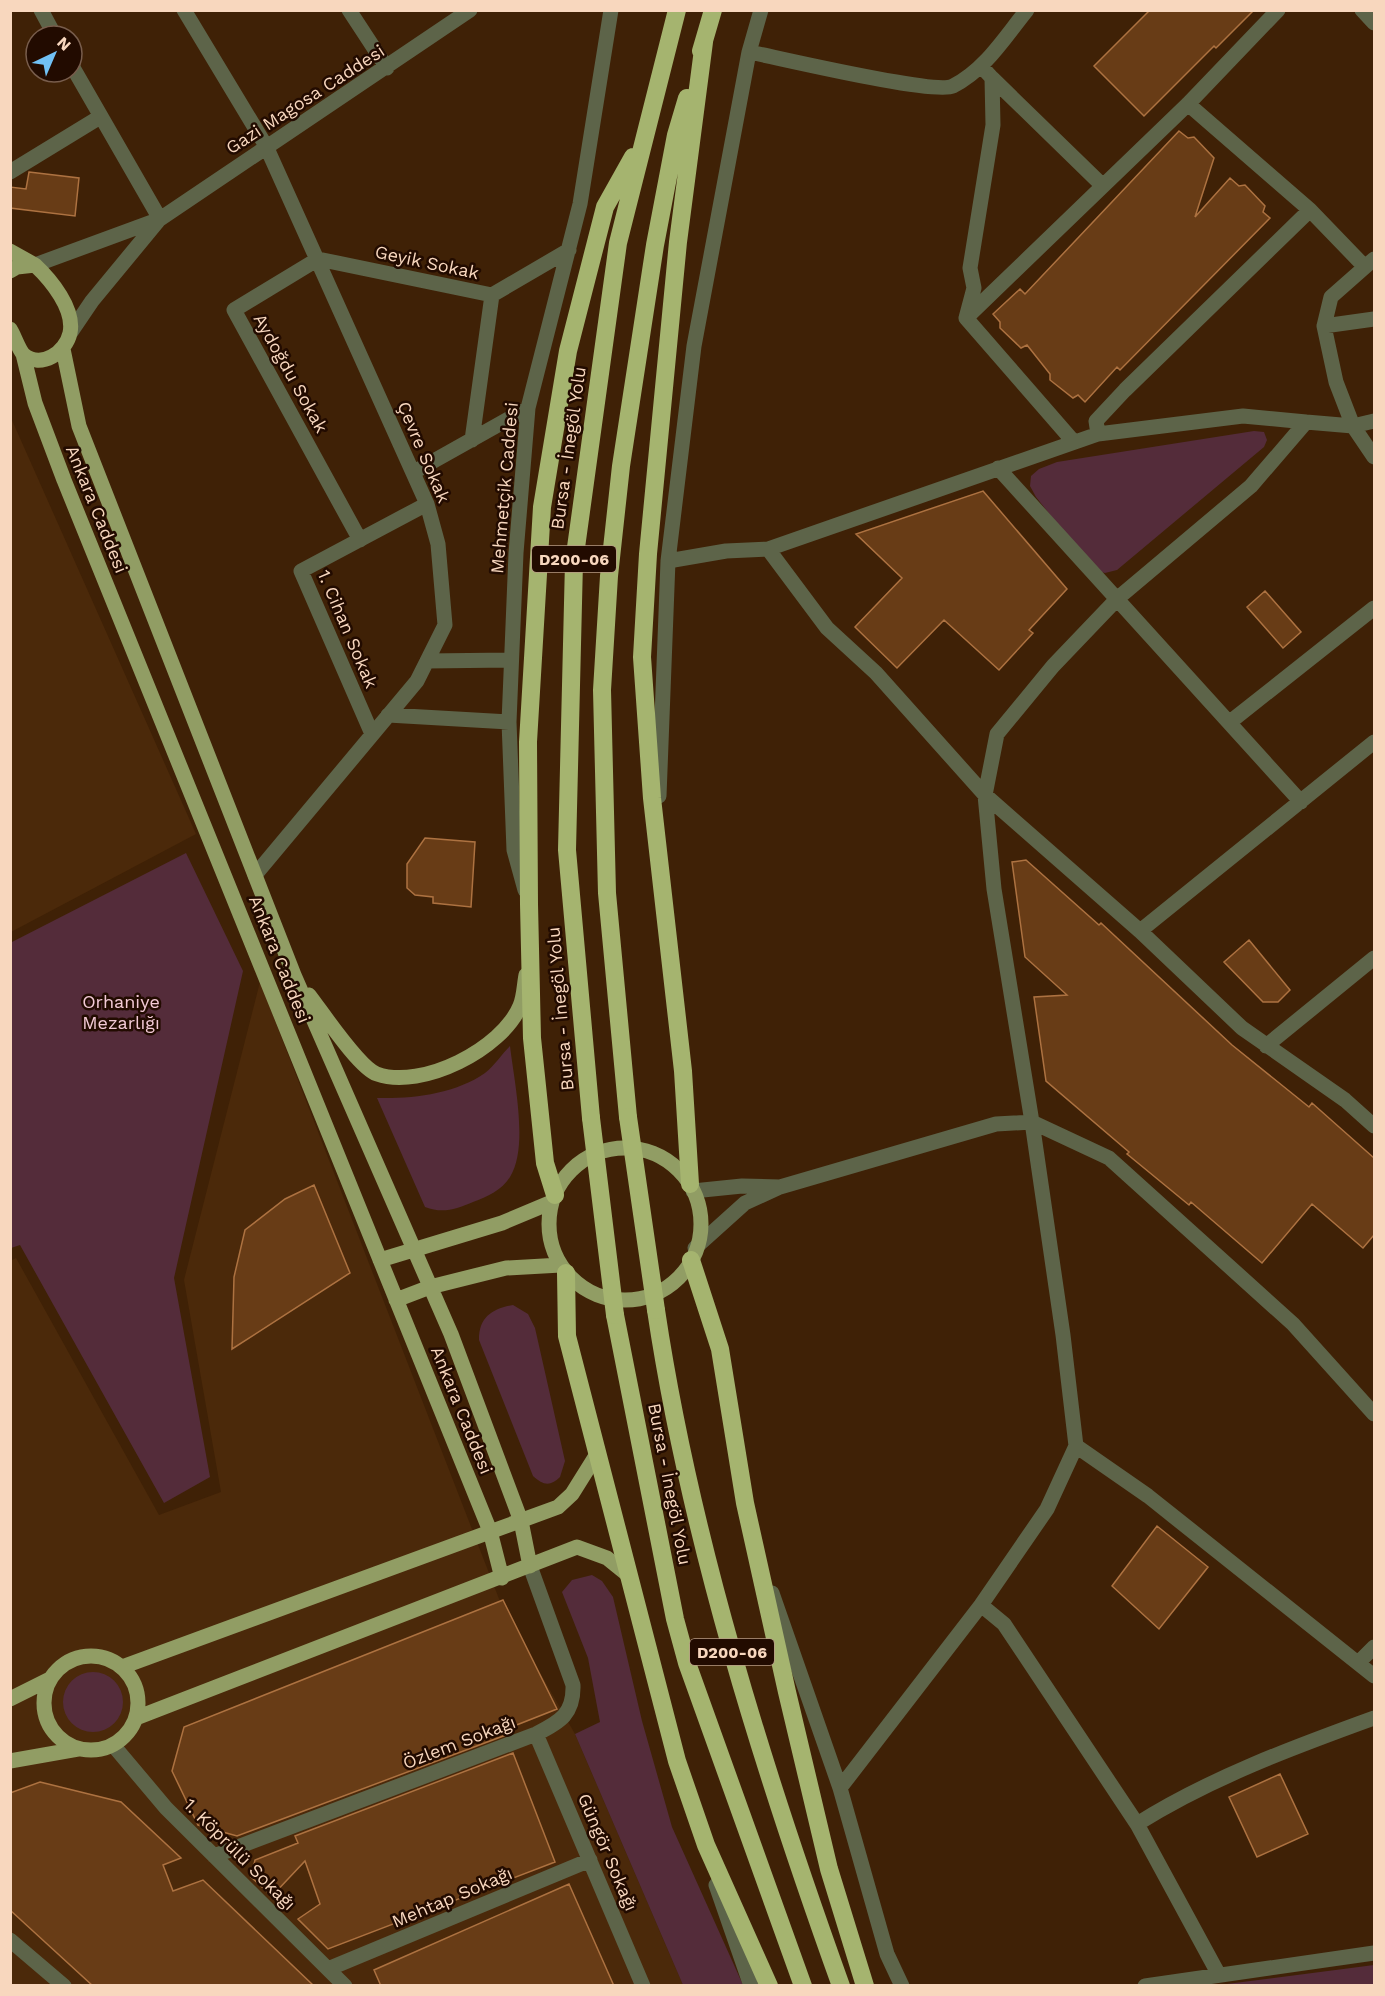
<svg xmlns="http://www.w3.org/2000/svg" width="1385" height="1996" font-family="'Work Sans',sans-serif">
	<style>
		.built { fill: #4b290a }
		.green { fill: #542c3a }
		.building { fill: #683c16; stroke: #ad7241; stroke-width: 1.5 }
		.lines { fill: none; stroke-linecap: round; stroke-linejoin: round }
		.minor { stroke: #5d6449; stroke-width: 15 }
		.major { stroke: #919d64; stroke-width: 15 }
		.highway { stroke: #a5b46f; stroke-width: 18 }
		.highway-bridge { stroke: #a5b46f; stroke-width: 18 }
		.labels { text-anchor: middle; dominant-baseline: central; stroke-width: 5; stroke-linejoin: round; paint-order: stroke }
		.shield { fill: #220b00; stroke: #b89a85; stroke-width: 1.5 }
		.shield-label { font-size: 16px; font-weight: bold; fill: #f8d7be }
		.street-label { font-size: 18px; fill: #f8d7be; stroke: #220b00 }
		.park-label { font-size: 18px; fill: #f3cad6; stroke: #220b00 }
	</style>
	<rect width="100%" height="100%" fill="#3f2106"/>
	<path class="built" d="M 11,418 L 196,834 L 11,932 L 10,932 Z
		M 260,982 L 501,1604 L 575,1734 L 683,1985 L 11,1985 L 10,1261 L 16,1258 L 159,1515 L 221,1492 L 184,1280 Z"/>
	<path class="green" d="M 1254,431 L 1264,432 L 1267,440 L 1264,447 L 1117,570 L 1105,573 L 1094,570 L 1036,497 L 1030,486 L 1031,476 L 1039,469 L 1057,462 Z
		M 186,853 L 243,971 L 174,1278 L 210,1477 L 164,1503 L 20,1245 L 11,1248 L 10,943 Z
		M 510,1046 C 514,1081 529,1147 510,1177 C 502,1190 487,1197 473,1202 C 456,1209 443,1214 425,1207 L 377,1098 C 412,1099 455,1094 485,1073 C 494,1066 502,1054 510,1046 Z
		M 513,1305 L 528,1314 L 535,1328 L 565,1461 L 560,1477 C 550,1487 543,1485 533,1476 L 479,1340 C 479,1317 492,1309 513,1305 Z
		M 592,1575 L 602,1581 L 613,1597 L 642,1721 L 672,1827 L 743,1985 L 683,1985 L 575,1734 L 600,1722 L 588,1658 L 562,1592 L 572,1580 Z
		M63 1702a30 30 0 1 1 60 0a30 30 0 1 1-60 0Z
		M 1374,1965 L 1374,1985 L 1219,1985 Z"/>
	<path class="building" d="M 1150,10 L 1254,10 L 1216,48 L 1214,46 L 1144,116 L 1094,66 Z
		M 1179,131 L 1188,138 L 1194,137 L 1214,158 L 1195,217 L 1230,178 L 1239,186 L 1245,185 L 1265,206 L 1263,212 L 1270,218 L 1120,370 L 1117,367 L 1085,402 L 1078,395 L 1073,398 L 1050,380 L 1050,374 L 1027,345 L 1021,348 L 1000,328 L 1000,322 L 993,314 L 1020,289 L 1025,294 Z
		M 29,172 L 79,178 L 75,216 L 10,208 L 10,187 L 26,189 Z
		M 983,491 L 1067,589 L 1029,630 L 1033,633 L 999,670 L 944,620 L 897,668 L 855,627 L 902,578 L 856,534 Z
		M 1265,591 L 1301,632 L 1283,648 L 1247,607 Z
		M 425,838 L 475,842 L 471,907 L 433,903 L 433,897 L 415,895 L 407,888 L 407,864 Z
		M 1026,860 L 1099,925 L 1101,923 L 1232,1045 L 1309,1107 L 1312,1103 L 1374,1158 L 1374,1235 L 1363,1248 L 1312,1204 L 1262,1263 L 1191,1202 L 1189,1205 L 1127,1154 L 1129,1152 L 1046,1081 L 1034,997 L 1067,995 L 1025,957 L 1012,862 Z
		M 1249,940 L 1290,990 L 1278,1002 L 1263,1002 L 1224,962 Z
		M 314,1185 L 350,1273 L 232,1349 L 234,1277 L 245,1230 L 285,1199 Z
		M 1157,1526 L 1208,1567 L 1159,1629 L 1112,1586 Z
		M 503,1600 L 557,1709 L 504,1730 L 506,1735 L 237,1836 L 198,1825 L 172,1771 L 184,1727 Z
		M 513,1753 L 555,1862 L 328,1949 L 298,1919 L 320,1904 L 305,1861 L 272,1896 L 251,1877 L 255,1860 L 298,1843 L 295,1836 Z
		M 1280,1774 L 1308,1834 L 1257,1857 L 1229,1797 Z
		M 40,1782 L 121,1802 L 181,1858 L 163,1865 L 173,1891 L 203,1880 L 314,1986 L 93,1986 L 10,1910 L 10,1793 Z
		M 569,1884 L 614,1986 L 381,1986 L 374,1970 Z"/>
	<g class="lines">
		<path class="minor" d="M 41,10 L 55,36
			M 184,10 L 266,146 L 427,504 L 438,544 L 445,625 L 417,681 L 255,875
			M 349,10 L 387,68
			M 1362,10 L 1374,23
			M 749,52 C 780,58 934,95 953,86 C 985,70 1005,37 1027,10
			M 72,66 L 160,219
			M 981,66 L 992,78 L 993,125 L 970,268 L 974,288 L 966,318 L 1073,441
			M 992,78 L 1103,186
			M 1188,104 L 1310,210 L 1365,267 L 1374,259
			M 10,172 L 100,117
			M 35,265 L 160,219 L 470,10
			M 1365,267 L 1331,297 L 1324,326 L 1336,382 L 1353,426 L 1374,457
			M 492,295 L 569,250
			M 966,318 L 1188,104 L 1278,10
			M 1324,326 L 1374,319
			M 71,332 L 92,301 L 158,221
			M 1098,434 L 1096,421 L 1125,390 L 1310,210
			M 998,468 L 1301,802
			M 414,472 L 528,408
			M 360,540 L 234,310 L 318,259 L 492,295 L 472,440
			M 768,549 L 1098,434 L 1243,416 L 1306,422
			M 668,561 L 726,551 L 768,549 L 827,628 L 876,673 L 985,795 L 1140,931 L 1242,1028 L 1345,1100 L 1374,1126
			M 427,661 L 510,660
			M 388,715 L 509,722
			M 1230,722 L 1374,608
			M 372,734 L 301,571 L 427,504
			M 659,796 L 668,561 L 694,346 L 749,52 L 761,10
			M 525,890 L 514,850 L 509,722 L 516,553 L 528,408 L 580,204 L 611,10
			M 1140,931 L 1374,742
			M 1266,1046 L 1374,958
			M 780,1187 L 996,1124 L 1032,1122 L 1109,1158 L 1293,1324 L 1374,1414
			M 693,1191 L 742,1186 L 780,1187 L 745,1203 L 695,1248
			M 1076,1446 L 1148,1496 L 1374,1676
			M 772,1593 L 840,1788 L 887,1954 L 902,1986
			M 981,1605 L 1004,1624 L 1137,1824 L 1219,1975
			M 1359,1662 L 1374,1647
			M 536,1734 L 643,1986
			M 113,1745 L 166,1808 L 345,1986
			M 840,1788 L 981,1605 L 1047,1509 L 1076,1446 L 1063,1335 L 1032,1122 L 994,889 L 985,795 L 997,734 L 1053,666 L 1118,598 L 1251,486 L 1306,422 L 1353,426 L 1374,421
			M 1137,1824 C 1210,1778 1294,1747 1374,1718
			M 214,1856 L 536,1734 C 560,1722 574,1714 573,1685 L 530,1566
			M 716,1885 L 751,1986
			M 10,1940 L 64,1986
			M 328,1969 L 590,1860
			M 1145,1986 L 1374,1953"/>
		<path class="major" d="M 10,251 L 35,265
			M 10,271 L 17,267 L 35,265 C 51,280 75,309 70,333 C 66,352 41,370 23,354 C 18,348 14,335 10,329
			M 63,349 L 79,426 L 294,975 L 451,1334 L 521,1521 L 530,1566
			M 23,354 L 35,403 L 64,480 L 490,1531 L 502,1578
			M 309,995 C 323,1013 359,1068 377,1074 C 422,1090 502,1049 520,1006 C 524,997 524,985 526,975
			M549 1224a76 76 0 1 1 152 0a76 76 0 1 1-152 0Z
			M 380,1260 L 502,1223 L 552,1202
			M 396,1300 L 430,1287 L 506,1268 L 561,1265
			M44 1703a47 47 0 1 1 94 0a47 47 0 1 1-94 0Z
			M 122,1667 L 558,1507 L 572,1494 L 597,1454
			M 10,1699 L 50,1679
			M 136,1718 L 577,1547 L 607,1558 L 628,1575
			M 10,1761 L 78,1749"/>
		<path class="highway" d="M 701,51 L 713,10
			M 628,1117 L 607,893 L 602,690 L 609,576 L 621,466 L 655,245 L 676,135 L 687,98
			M 591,1118 L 567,850 L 574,562 L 618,243 L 677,10
			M 690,1184 L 683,1071 L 652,798 L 642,657 L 648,554 L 678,242 L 704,42
			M 555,1195 L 545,1163 L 532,1038 L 529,904 L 528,742 L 542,507 L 568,351 L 605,207 L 633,157
			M 691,1260 L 720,1349 L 745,1503 L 787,1692 L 829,1869 L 865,1986
			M 566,1273 L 567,1336 L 677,1761 L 706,1845 L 769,1986
			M 656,1310 C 690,1537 763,1769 841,1986
			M 615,1315 L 675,1619 L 687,1663 L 803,1986"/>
		<path class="highway-bridge" d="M 628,1117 L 656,1310
			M 591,1118 L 615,1315"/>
	</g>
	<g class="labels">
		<g class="shield">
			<rect x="532" y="546" width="84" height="26" rx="4.5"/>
			<rect x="690" y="1639" width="84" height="26" rx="4.5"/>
		</g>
		<g class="shield-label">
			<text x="574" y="559">D200-06</text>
			<text x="732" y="1652">D200-06</text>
		</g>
		<g class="street-label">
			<text transform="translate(305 99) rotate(-33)">Gazi Magosa Caddesi</text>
			<text transform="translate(427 262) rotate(12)">Geyik Sokak</text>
			<text transform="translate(291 373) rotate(61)">Aydoğdu Sokak</text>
			<text transform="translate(568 448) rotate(-82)">Bursa - İnegöl Yolu</text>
			<text transform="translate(424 452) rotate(67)">Çevre Sokak</text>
			<text transform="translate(504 488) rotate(-85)">Mehmetçik Caddesi</text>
			<text transform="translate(97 509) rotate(68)">Ankara Caddesi</text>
			<text transform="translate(348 629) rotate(67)">1. Cihan Sokak</text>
			<text transform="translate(280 959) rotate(68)">Ankara Caddesi</text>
			<text transform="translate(560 1009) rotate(-95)">Bursa - İnegöl Yolu</text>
			<text transform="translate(462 1410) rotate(68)">Ankara Caddesi</text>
			<text transform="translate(670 1484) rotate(79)">Bursa - İnegöl Yolu</text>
			<text transform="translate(459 1742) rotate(-21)">Özlem Sokağı</text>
			<text transform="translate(608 1852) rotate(67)">Güngör Sokağı</text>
			<text transform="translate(240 1854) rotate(45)">1. Köprülü Sokağı</text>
			<text transform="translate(452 1897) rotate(-23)">Mehtap Sokağı</text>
		</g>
		<g class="park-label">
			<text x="121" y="1001">Orhaniye<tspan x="121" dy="21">Mezarlığı</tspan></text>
		</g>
	</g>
	<rect width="1385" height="1996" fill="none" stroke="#f8d7be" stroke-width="24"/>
	<g transform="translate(54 54) rotate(44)"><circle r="28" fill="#220b00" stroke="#785d4c" stroke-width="1.5"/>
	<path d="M0-4.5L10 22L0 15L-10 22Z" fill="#71c1f5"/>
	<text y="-9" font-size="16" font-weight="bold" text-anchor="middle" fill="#f8d7be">N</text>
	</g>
</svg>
